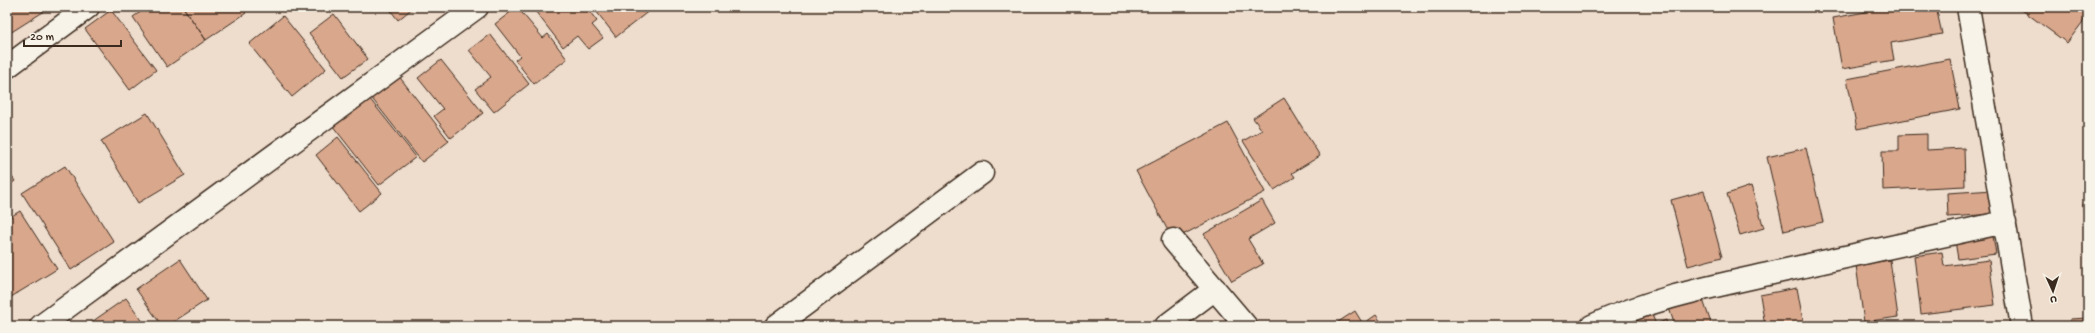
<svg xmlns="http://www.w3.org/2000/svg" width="2095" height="333" font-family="'Gochi Hand',sans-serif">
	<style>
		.building { fill: #d9a78c; stroke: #3b2a1e }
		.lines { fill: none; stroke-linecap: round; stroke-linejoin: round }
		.minor-casing { stroke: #3b2a1e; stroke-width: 25 }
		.minor { stroke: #f7f3e8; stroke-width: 22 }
	</style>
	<rect width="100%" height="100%" fill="#eedccc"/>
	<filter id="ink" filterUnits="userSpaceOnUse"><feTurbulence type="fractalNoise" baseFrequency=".025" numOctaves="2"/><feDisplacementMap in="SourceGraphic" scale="8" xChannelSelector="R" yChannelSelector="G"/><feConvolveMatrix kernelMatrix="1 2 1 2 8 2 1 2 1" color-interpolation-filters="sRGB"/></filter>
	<g filter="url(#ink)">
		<path class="building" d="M 7,7 L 40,7 L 43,12 L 10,33 L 7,29 Z
			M 148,7 L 183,7 L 206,40 L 167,67 L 133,17 Z
			M 183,7 L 241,7 L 246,13 L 206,40 Z
			M 388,7 L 414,7 L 398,20 Z
			M 517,7 L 543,38 L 548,34 L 567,59 L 534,84 L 515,60 L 520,56 L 495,24 Z
			M 532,7 L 586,7 L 597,21 L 592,25 L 603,38 L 588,49 L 577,36 L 563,47 Z
			M 593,7 L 648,7 L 650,10 L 616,37 Z
			M 1892,7 L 1936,7 L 1942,34 L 1891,43 L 1894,60 L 1842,69 L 1833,18 Z
			M 2018,7 L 2088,7 L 2088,15 L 2067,43 Z
			M 111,10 L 156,70 L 130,90 L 85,29 Z
			M 334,14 L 368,59 L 343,77 L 309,33 Z
			M 283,16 L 326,69 L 292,97 L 249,44 Z
			M 490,34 L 529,84 L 494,112 L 475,89 L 491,77 L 469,50 Z
			M 2086,54 L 2088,54 L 2088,86 Z
			M 1950,59 L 1960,109 L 1857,129 L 1847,79 Z
			M 441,60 L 483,113 L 451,138 L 434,116 L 443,109 L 418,78 Z
			M 398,75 L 449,141 L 422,162 L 370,96 Z
			M 369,98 L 416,157 L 379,185 L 332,125 Z
			M 1284,98 L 1320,156 L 1292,173 L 1295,177 L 1274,190 L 1243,141 L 1262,130 L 1253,118 Z
			M 147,113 L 185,175 L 138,203 L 101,141 Z
			M 1228,123 L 1265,192 L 1173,240 L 1136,171 Z
			M 1927,134 L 1927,150 L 1964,148 L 1965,186 L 1883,190 L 1882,151 L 1899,151 L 1899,135 Z
			M 338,137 L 382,193 L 359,211 L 316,155 Z
			M 1806,148 L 1823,222 L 1784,231 L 1767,157 Z
			M 65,166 L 114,242 L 71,270 L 22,193 Z
			M 7,170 L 15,181 L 7,187 Z
			M 1751,186 L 1764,228 L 1740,235 L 1727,194 Z
			M 1994,190 L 1995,214 L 1948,217 L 1947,193 Z
			M 1704,191 L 1722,257 L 1688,266 L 1671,200 Z
			M 1262,200 L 1275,223 L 1248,239 L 1263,264 L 1232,281 L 1204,234 Z
			M 2083,204 L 2088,204 L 2088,237 L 2085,237 Z
			M 20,211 L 57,269 L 11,297 L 7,292 L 7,219 Z
			M 1992,230 L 1996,254 L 1958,259 L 1954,235 Z
			M 1942,252 L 1944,266 L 1989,260 L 1995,305 L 1921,314 L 1914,256 Z
			M 180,259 L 207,300 L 167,326 L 162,326 L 136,289 Z
			M 1890,260 L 1898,317 L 1864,322 L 1856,265 Z
			M 1797,288 L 1804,326 L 1765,326 L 1760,295 Z
			M 1701,294 L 1712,326 L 1675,326 L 1668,305 Z
			M 126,298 L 146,326 L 86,326 Z
			M 1355,311 L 1363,324 L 1376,315 L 1384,326 L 1332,326 Z
			M 1651,313 L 1656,324 L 1666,320 L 1668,326 L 1625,326 L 1624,324 Z
			M 2088,318 L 2088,326 L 2070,326 L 2070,319 Z"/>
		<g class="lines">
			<g class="minor-casing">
				<path id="minor" d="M 1968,7 L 2022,326
					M 7,67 L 88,7
					M 1173,240 L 1246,326
					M 41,326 L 477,7
					M 776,326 L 982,173
					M 1166,326 L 1215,289
					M 1592,326 C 1651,298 1715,286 1777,272 C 1853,255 1929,238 2005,222"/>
			</g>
			<use href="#minor" class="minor"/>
		</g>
	</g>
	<rect width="2095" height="333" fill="none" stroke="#f7f3e8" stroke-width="24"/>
	<rect x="12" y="12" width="2071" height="309" fill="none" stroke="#3b2a1e" stroke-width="1.5" filter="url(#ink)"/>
	<g transform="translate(2053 291) rotate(177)" stroke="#f7f3e8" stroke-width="3" paint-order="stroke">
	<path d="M0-3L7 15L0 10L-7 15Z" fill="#3b2a1e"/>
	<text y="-6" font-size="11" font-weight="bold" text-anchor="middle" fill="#3b2a1e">U</text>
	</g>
	<path d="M24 40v6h97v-6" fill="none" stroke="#3b2a1e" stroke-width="2"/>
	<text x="30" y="40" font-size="12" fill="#3b2a1e" stroke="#f7f3e8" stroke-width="3" paint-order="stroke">20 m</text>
</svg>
